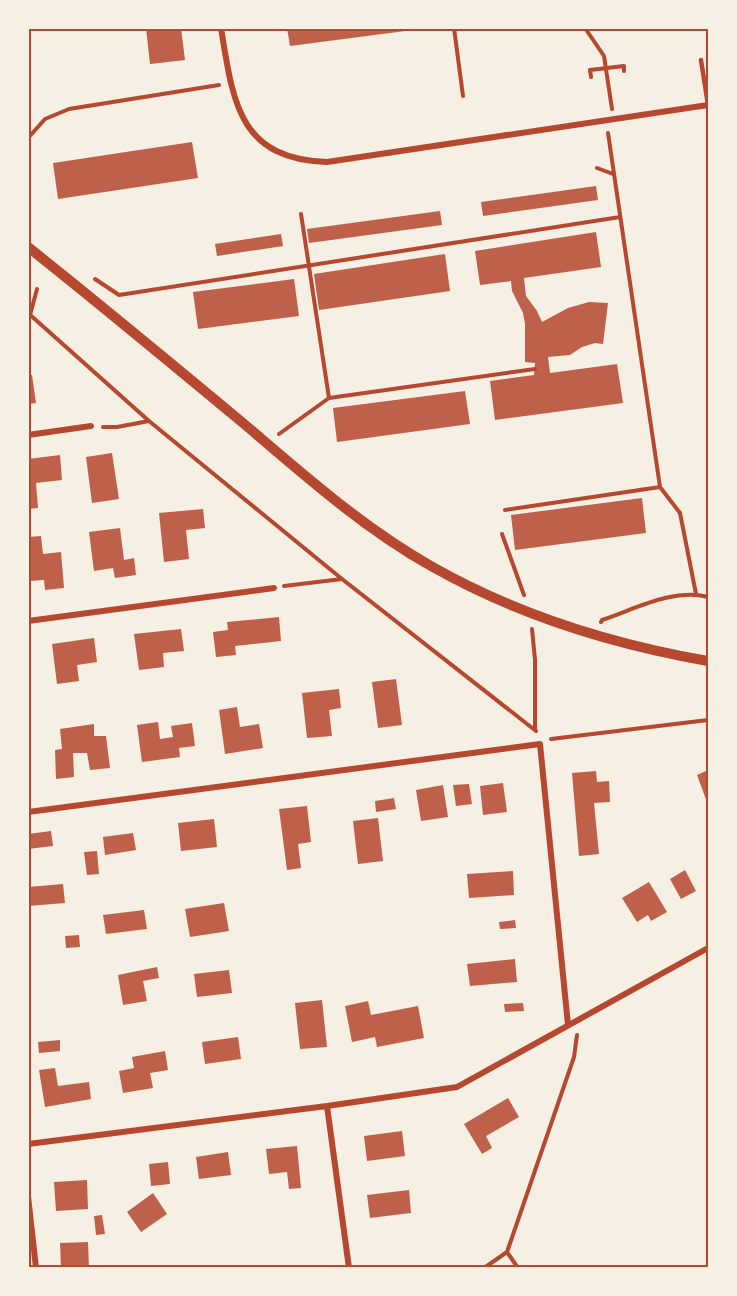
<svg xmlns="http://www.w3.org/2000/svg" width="737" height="1296" font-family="'Titillium Web',sans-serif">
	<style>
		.building { fill: #bf614a }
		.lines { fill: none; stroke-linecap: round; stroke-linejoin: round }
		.path { stroke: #b5482f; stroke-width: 4 }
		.service { stroke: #b5482f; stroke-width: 4.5 }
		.minor { stroke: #b5482f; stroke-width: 6 }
		.tertiary { stroke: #b5482f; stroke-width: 10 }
		.neatline { fill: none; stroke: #b5482f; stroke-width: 2 }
	</style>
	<rect width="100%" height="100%" fill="#f6efe4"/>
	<path class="building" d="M 146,28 L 181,28 L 185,60 L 150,64 Z
		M 287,28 L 412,28 L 413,30 L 290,46 Z
		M 192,142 L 198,178 L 58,199 L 53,163 Z
		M 596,186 L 598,200 L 483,216 L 481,202 Z
		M 440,211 L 442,225 L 309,243 L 307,229 Z
		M 596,232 L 601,267 L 524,278 L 526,296 L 537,311 L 542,322 L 568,308 L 589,302 L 608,303 L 603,344 L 595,343 L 582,347 L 570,355 L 548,357 L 550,373 L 617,364 L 623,403 L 495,420 L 490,381 L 534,375 L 535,363 L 525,362 L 525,324 L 523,313 L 512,291 L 511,281 L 480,285 L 475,251 Z
		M 281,234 L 283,246 L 217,256 L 215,244 Z
		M 445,254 L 450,291 L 319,310 L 314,274 Z
		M 294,279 L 299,316 L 198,329 L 193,292 Z
		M 32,375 L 36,403 L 28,404 L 28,376 Z
		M 465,391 L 470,424 L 337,442 L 333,408 Z
		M 112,453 L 119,499 L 92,503 L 86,457 Z
		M 60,455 L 62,480 L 36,483 L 38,508 L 28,509 L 28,459 Z
		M 642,498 L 646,533 L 515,550 L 511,515 Z
		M 203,509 L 205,528 L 186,530 L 189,559 L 164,562 L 159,513 Z
		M 120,528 L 124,560 L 134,558 L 136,575 L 115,578 L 113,568 L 94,571 L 89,532 Z
		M 41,536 L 43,554 L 61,552 L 64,588 L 45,590 L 44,580 L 28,581 L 28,537 Z
		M 279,617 L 281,641 L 235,646 L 236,655 L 216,657 L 213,632 L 228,630 L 227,622 Z
		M 181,629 L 184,651 L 163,653 L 164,667 L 139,670 L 134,634 Z
		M 94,638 L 97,662 L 77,665 L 79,681 L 57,684 L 52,644 Z
		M 396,679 L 402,725 L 378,728 L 372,682 Z
		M 339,689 L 341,708 L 329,710 L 332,736 L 307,738 L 302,693 Z
		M 237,707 L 240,727 L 259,724 L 263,748 L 225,754 L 219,710 Z
		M 158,722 L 160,739 L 173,737 L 171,726 L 192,723 L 195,746 L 179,748 L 180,757 L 142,762 L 137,725 Z
		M 94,724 L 94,736 L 106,736 L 110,768 L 90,770 L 87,753 L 73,753 L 74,777 L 56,779 L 55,750 L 62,749 L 60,729 Z
		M 708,770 L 708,805 L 697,775 Z
		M 596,771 L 597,782 L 609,781 L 610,802 L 594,803 L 599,854 L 579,856 L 572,773 Z
		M 503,783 L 507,812 L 483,815 L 480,786 Z
		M 469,784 L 472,804 L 456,806 L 453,785 Z
		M 443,785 L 448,817 L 421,821 L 416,790 Z
		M 394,798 L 396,809 L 376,812 L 375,801 Z
		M 307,806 L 311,842 L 298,844 L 301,868 L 287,870 L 279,809 Z
		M 378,818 L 383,861 L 358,864 L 353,821 Z
		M 214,819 L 217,847 L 181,851 L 178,823 Z
		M 51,831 L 53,846 L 28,849 L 28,834 Z
		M 133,833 L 136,850 L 105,855 L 103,837 Z
		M 97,851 L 99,874 L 87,875 L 84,852 Z
		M 685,870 L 696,891 L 681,899 L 670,879 Z
		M 513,871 L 514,895 L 469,898 L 467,874 Z
		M 649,882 L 667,912 L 651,921 L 648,915 L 637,922 L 622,898 Z
		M 63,884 L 65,903 L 28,906 L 28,887 Z
		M 224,903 L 229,931 L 190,937 L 185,909 Z
		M 144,910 L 147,929 L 106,934 L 103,915 Z
		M 515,920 L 516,928 L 500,929 L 499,922 Z
		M 79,935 L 80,947 L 66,948 L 65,936 Z
		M 515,959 L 517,982 L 470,986 L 467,964 Z
		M 157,967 L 159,978 L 143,981 L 147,1001 L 123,1005 L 118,975 Z
		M 229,970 L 232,993 L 197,997 L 194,974 Z
		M 322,1000 L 327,1047 L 300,1049 L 295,1003 Z
		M 368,1001 L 371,1015 L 418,1006 L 424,1038 L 377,1047 L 375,1037 L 352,1042 L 345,1006 Z
		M 523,1003 L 524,1011 L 505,1012 L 504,1004 Z
		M 238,1037 L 241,1059 L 205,1064 L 202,1042 Z
		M 60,1040 L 60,1051 L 39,1053 L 38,1042 Z
		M 165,1051 L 168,1070 L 150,1073 L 153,1088 L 123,1093 L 119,1071 L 134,1068 L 132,1057 Z
		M 55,1068 L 58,1086 L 89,1082 L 91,1099 L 45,1107 L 39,1070 Z
		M 508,1098 L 519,1117 L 486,1136 L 492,1148 L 482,1154 L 464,1124 Z
		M 402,1131 L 405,1156 L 367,1161 L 364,1136 Z
		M 297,1146 L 301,1188 L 289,1189 L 287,1172 L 269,1174 L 266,1149 Z
		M 228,1152 L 231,1175 L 199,1179 L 196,1157 Z
		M 168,1162 L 170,1184 L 151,1186 L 149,1164 Z
		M 87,1180 L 88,1209 L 56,1211 L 54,1182 Z
		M 409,1190 L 411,1213 L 370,1218 L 367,1195 Z
		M 153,1193 L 167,1214 L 141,1232 L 127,1212 Z
		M 102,1215 L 105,1234 L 96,1235 L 94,1216 Z
		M 88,1242 L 89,1268 L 61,1268 L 60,1243 Z"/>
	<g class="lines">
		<path class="path" d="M 454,28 L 463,96
			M 585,28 L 604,56 L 612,109
			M 591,77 L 590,70 L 624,66 L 624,71
			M 608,133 L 660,487 L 680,513 L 696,594
			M 28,138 L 45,119 L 69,109 L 219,85
			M 597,168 L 613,174
			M 301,214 L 329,398 L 535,369
			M 95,279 L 119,295 L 620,217
			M 28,313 L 149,421 L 342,579 L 536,731
			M 30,315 L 37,289
			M 103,427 L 117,427 L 149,421
			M 279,434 L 329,398
			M 505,510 L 660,487
			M 502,534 L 524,595
			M 284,586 L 342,579
			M 601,622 L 602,620 C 635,609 673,588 708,597
			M 532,629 L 535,660 L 535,729
			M 551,739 L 708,720
			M 507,1252 L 518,1268
			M 484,1268 L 507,1252 L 574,1057 L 577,1035"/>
		<path class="service" d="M 701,60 L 708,105"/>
		<path class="minor" d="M 221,28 C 233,101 238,159 327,162 L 708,105
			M 28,435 L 91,426
			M 28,621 L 274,588
			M 28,812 L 540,744 L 568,1025
			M 327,1106 L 349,1268
			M 28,1144 L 327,1106 L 457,1087 L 708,948
			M 28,1196 L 36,1268"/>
		<path class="tertiary" d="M 28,247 C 101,305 172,364 243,423 C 303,474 362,527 431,566 C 517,615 611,644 708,661"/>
	</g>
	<rect width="737" height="1296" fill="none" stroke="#f6efe4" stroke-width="60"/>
	<rect x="30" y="30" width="677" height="1236" class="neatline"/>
</svg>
